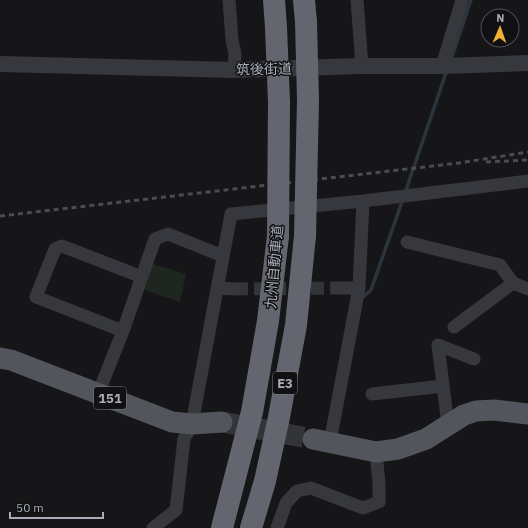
<svg xmlns="http://www.w3.org/2000/svg" width="528" height="528" font-family="'IBM Plex Sans','Noto Sans JP',sans-serif">
	<style>
		.green { fill: #1e261f }
		.lines { fill: none; stroke-linecap: round; stroke-linejoin: round }
		.stream { stroke: #2c353c; stroke-width: 3.5 }
		.minor-tunnel { stroke: #333438; stroke-width: 13; stroke-dasharray: 13 6; stroke-linecap: butt }
		.primary-tunnel { stroke: #333438; stroke-width: 21; stroke-dasharray: 21 10; stroke-linecap: butt }
		.minor { stroke: #37383d; stroke-width: 13 }
		.tertiary { stroke: #37383d; stroke-width: 16 }
		.primary { stroke: #53555c; stroke-width: 21 }
		.motorway { stroke: #63666e; stroke-width: 22 }
		.rail { stroke: #4a4c52; stroke-width: 3; stroke-dasharray: 5 4; stroke-linecap: butt }
		.motorway-bridge { stroke: #63666e; stroke-width: 22 }
		.labels { text-anchor: middle; dominant-baseline: central; stroke-width: 3; stroke-linejoin: round; paint-order: stroke }
		.shield { fill: #111113; stroke: #7b7e86; stroke-width: 1 }
		.shield-label { font-size: 13px; font-weight: bold; fill: #a8adb8 }
		.street-label { font-size: 14px; fill: #a8adb8; stroke: #111113 }
	</style>
	<rect width="100%" height="100%" fill="#161618"/>
	<path class="green" d="M 147,262 L 186,274 L 180,302 L 138,288 Z"/>
	<g class="lines">
		<path class="stream" d="M 452,57 L 471,0
			M 405,193 L 447,70
			M 362,298 L 371,290 L 403,199"/>
		<path class="minor-tunnel" d="M 235,289 L 337,288"/>
		<path class="primary-tunnel" d="M 222,422 L 313,439"/>
		<path class="minor" d="M 229,0 L 232,40 L 235,54 L 234,70
			M 357,0 L 362,66
			M 442,66 L 462,0
			M 407,242 L 500,265 L 513,283 L 528,289
			M 217,288 L 235,289
			M 337,288 L 359,288
			M 454,327 L 513,283
			M 123,331 L 36,297 L 55,249 L 62,246 L 142,277
			M 98,394 L 123,331 L 155,239 L 168,234 L 223,256
			M 372,394 L 443,386
			M 448,425 L 438,345 L 474,359
			M 330,442 L 359,288 L 363,201
			M 153,528 L 176,510 L 184,439 L 192,424 L 231,214 L 363,201 L 528,181
			M 277,528 L 286,503 L 297,491 L 311,488 L 363,508 L 379,502 L 379,484 L 376,452"/>
		<path class="tertiary" d="M 0,64 L 234,70 L 362,66 L 443,66 L 528,63"/>
		<path class="primary" d="M 0,358 L 11,360 L 172,422 L 192,424 L 222,422
			M 313,439 L 376,452 L 398,449 L 426,439 L 464,415 L 476,411 L 494,410 L 528,414"/>
		<path class="motorway" d="M 274,0 L 276,27
			M 304,0 L 306,22
			M 222,528 L 252,412 L 268,321 L 278,236
			M 251,528 L 265,481 L 279,417 L 296,325 L 305,236"/>
		<path class="rail" d="M 486,162 L 528,160
			M 0,216 L 459,163 L 528,152"/>
		<path class="motorway-bridge" d="M 276,27 L 279,102 L 278,236
			M 305,236 L 308,100 L 306,22"/>
	</g>
	<g class="labels">
		<g class="shield">
			<rect x="273" y="372" width="24" height="22" rx="3"/>
			<rect x="94" y="387" width="32" height="22" rx="3"/>
		</g>
		<g class="shield-label">
			<text x="285" y="383">E3</text>
			<text x="110" y="398">151</text>
		</g>
		<g class="street-label">
			<text transform="translate(264 69) rotate(-1)">筑後街道</text>
			<text transform="translate(274 267) rotate(-85)">九州自動車道</text>
		</g>
	</g>
	<g transform="translate(500 28) rotate(2)"><circle r="19" fill="#111113" stroke="#4d4f55"/>
	<path d="M0-3L7 15L0 10L-7 15Z" fill="#f2b134"/>
	<text y="-6" font-size="11" font-weight="bold" text-anchor="middle" fill="#a8adb8">N</text>
	</g>
	<path d="M10 512v6h93v-6" fill="none" stroke="#a8adb8" stroke-width="2"/>
	<text x="16" y="512" font-size="12" fill="#a8adb8" stroke="#111113" stroke-width="3" paint-order="stroke">50 m</text>
</svg>
